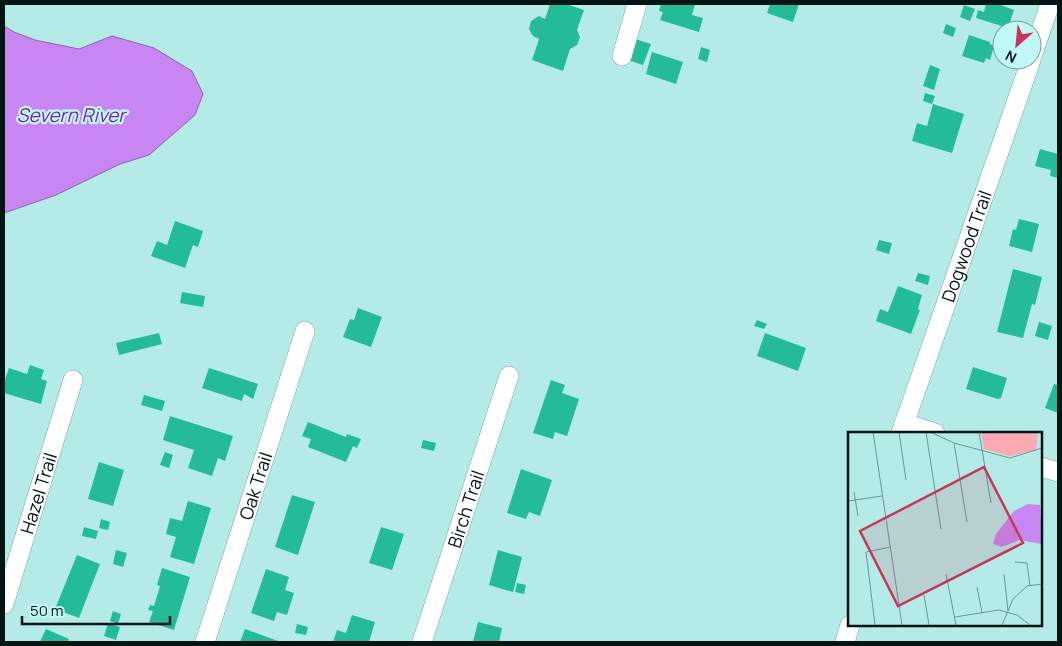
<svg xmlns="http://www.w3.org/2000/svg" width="1062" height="646" font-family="Manrope,sans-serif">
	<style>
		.water { fill: #c886f2; stroke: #8c64af }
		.building { fill: #24bc98 }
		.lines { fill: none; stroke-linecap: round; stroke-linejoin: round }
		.street-casing { stroke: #70a4a1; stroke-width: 20 }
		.street { stroke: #fff; stroke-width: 19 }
		.labels { text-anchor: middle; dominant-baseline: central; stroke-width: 4.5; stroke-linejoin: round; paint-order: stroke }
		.street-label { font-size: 18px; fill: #011514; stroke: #c1f8f5 }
		.water-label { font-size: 19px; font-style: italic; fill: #7924a4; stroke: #c1f8f5 }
		.inset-road { fill: none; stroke: #6c9593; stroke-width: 1 }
		.view { fill: #c7375a; fill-opacity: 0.15; stroke: #c7375a; stroke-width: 2.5 }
		.inset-edge { fill: none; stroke: #011514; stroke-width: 2.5 }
	</style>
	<rect width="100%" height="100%" fill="#b4ebe7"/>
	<path class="water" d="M 4,26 L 14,32 L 35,40 L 79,49 L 112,36 L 154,48 L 192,71 L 203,94 L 195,115 L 149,155 L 120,164 L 56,195 L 4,213 Z"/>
	<path class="building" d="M 550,4 L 566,4 L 584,10 L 577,30 L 580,37 L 579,40 L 577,45 L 570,49 L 563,71 L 532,60 L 539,39 L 533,36 L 529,29 L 531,21 L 539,16 L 545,19 Z
		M 661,4 L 695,4 L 692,15 L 703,18 L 699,32 L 660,20 L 663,12 L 659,11 Z
		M 770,4 L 799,4 L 793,22 L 767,13 Z
		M 986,4 L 998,4 L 1014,10 L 1008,28 L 976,18 L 978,10 L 984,12 Z
		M 964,5 L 975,9 L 970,21 L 960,17 Z
		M 946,24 L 956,28 L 953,37 L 943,33 Z
		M 969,35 L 990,42 L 990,44 L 994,46 L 990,60 L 986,58 L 984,63 L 962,56 Z
		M 632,38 L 651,44 L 643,65 L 625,59 Z
		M 701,47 L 710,50 L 707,62 L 698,59 Z
		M 652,52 L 683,62 L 676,84 L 646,74 Z
		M 930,65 L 940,69 L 934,90 L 923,86 Z
		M 925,93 L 935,96 L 932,104 L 923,101 Z
		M 933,104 L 964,114 L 952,153 L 912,141 L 917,123 L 927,126 Z
		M 1040,149 L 1058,154 L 1058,178 L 1050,176 L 1051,170 L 1035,166 Z
		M 1019,219 L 1039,224 L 1032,252 L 1009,246 L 1013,229 L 1016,230 Z
		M 175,221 L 203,231 L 198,247 L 193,245 L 185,268 L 151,256 L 157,241 L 167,245 Z
		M 879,240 L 892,243 L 889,254 L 876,250 Z
		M 1013,269 L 1042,277 L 1035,305 L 1032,304 L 1023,338 L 997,332 Z
		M 918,273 L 930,276 L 928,285 L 915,281 Z
		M 898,286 L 922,295 L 918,309 L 920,310 L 911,334 L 876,321 L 880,309 L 888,312 Z
		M 182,292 L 205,296 L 203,307 L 180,303 Z
		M 358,308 L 382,317 L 371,347 L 343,337 L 350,319 L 354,320 Z
		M 757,320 L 767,324 L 764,329 L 754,326 Z
		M 1039,322 L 1052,326 L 1048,340 L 1035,336 Z
		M 159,333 L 162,344 L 119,355 L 116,343 Z
		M 765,333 L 806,348 L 798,371 L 757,356 Z
		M 30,365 L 44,370 L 41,379 L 47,381 L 41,404 L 4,393 L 4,382 L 9,368 L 27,374 Z
		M 973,367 L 1007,378 L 1001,398 L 998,399 L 966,389 Z
		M 209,368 L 258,384 L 253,399 L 244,394 L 242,401 L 202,388 Z
		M 551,380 L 565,385 L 562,393 L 579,399 L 567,436 L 555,432 L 553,439 L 533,433 Z
		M 1054,384 L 1058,385 L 1058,413 L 1045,408 Z
		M 144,395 L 165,401 L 162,411 L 141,405 Z
		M 170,416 L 233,436 L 225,461 L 218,458 L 212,476 L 188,468 L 194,450 L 163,440 Z
		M 308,422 L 346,437 L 347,434 L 361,439 L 357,448 L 353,446 L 346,462 L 308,447 L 311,439 L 302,436 Z
		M 423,440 L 436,443 L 434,451 L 421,448 Z
		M 165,452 L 173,455 L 169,468 L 160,465 Z
		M 99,462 L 124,470 L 113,506 L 88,499 Z
		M 521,469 L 552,480 L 540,516 L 529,512 L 526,519 L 507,513 Z
		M 292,495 L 315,502 L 298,555 L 275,547 Z
		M 188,501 L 211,508 L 194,564 L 170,557 L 176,537 L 166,534 L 170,518 L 182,521 Z
		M 101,519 L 110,522 L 108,530 L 99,528 Z
		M 84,527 L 98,531 L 96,539 L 82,536 Z
		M 381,527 L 404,534 L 392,570 L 369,563 Z
		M 116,550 L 127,553 L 123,567 L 113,564 Z
		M 498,550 L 522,557 L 513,592 L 489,585 Z
		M 77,555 L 100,564 L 79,618 L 55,609 Z
		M 162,568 L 190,577 L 174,630 L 149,622 L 153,611 L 148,610 L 150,605 L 154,606 L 160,586 L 157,585 Z
		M 266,569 L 289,577 L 285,590 L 294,593 L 287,615 L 277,612 L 274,621 L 251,613 Z
		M 517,583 L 526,585 L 524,594 L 515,592 Z
		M 113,611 L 121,614 L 118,624 L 110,621 Z
		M 352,615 L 375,622 L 369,642 L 333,642 L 337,630 L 346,633 Z
		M 478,622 L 502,628 L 499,642 L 473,642 Z
		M 108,623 L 120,627 L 116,640 L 104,636 Z
		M 297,624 L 308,627 L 306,635 L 295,633 Z
		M 46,629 L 69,639 L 68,642 L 40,642 Z
		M 245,629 L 281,642 L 240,642 Z"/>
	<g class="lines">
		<g class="street-casing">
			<g id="street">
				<path d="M 622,56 L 637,4"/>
				<path d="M 1032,56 L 1050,4"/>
				<path d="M 904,423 L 935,433"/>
				<path id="s1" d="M 901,433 L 1031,60"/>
				<path d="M 1041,467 L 1058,472"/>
				<path id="s2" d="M 4,604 L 73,380"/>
				<path id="s3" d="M 205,642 L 305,331"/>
				<path id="s4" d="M 422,642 L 509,376"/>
				<path d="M 845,642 L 850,625"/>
			</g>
		</g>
		<use href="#street" class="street"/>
	</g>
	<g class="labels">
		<g class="street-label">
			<text stroke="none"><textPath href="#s1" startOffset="198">Dogwood Trail</textPath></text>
			<text stroke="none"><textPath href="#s3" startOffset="164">Oak Trail</textPath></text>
			<text stroke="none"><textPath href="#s2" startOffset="116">Hazel Trail</textPath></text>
			<text stroke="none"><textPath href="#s4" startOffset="140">Birch Trail</textPath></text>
		</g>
		<g class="water-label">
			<text x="71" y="115">Severn River</text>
		</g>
	</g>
	<g transform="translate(848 432)">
		<rect width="194" height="194" fill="#b4ebe7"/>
		<path d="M 133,0 L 190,0 L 188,18 L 162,24 L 136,17 Z" fill="#fbaab4"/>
		<path d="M 180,72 L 192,73 L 194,112 L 171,108 L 154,115 L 145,112 L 148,102 L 166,79 Z" fill="#c886f2"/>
		<path class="inset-road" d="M 25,0 L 54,193M 51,0 L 58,48M 78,0 L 93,97M 82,0 L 106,11 L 162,26 L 194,16M 131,0 L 143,71M 106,11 L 119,90M 6,60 L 10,84M 0,69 L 34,64M 167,130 L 179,131 L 182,154M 98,142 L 108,193M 156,142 L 160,179M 129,155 L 134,181M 76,163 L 81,193M 107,185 L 151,178 L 169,183 L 182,193M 27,193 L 18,120 L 43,115M 154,193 L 165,167 L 179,154 L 194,152"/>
		<path class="view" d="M 136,35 L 175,111 L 50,174 L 12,99 Z"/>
		<rect width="194" height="194" class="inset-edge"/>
	</g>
	<rect width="1062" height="646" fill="none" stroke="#011514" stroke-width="10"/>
	<g transform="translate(1017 45) rotate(207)"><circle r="24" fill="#c1f8f5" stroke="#749d9b"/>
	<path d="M0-4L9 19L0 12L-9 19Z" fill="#c7375a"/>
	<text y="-8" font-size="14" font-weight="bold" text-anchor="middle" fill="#011514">N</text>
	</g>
	<path d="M22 616v8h148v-8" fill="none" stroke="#011514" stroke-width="2.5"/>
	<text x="30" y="616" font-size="15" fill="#011514" stroke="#c1f8f5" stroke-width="4" paint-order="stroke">50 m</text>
</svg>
